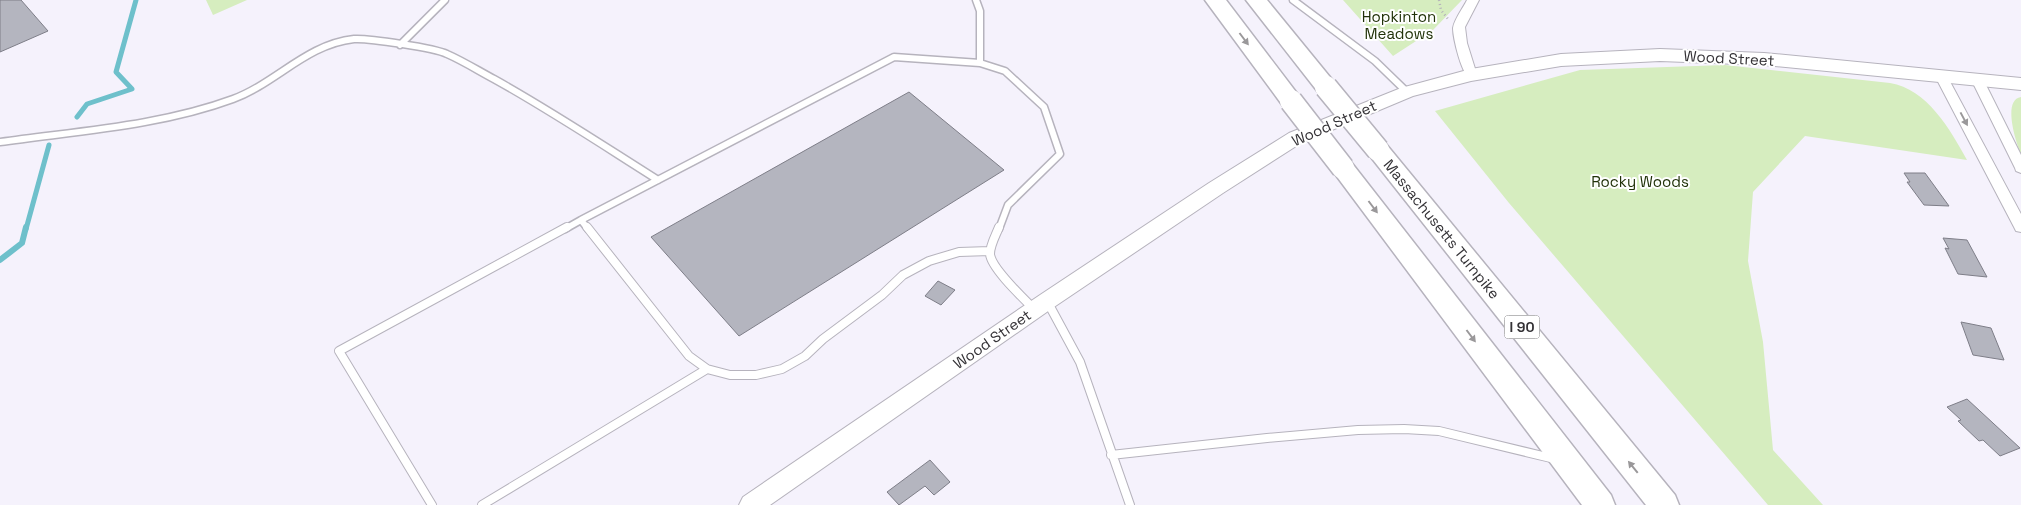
<svg xmlns="http://www.w3.org/2000/svg" width="2021" height="505" font-family="'Space Grotesk',sans-serif">
	<style>
		.green { fill: #d6edbf }
		.lines { fill: none; stroke-linecap: round; stroke-linejoin: round }
		.stream-far1 { stroke: #6ec0cb; stroke-width: 5 }
		.stream { stroke: #6ec0cb; stroke-width: 6 }
		.building { fill: #b4b5bf; stroke: #7e7e88 }
		.service-far1-casing { stroke: #b6b3bd; stroke-width: 9 }
		.service-casing { stroke: #b6b3bd; stroke-width: 10 }
		.minor-casing { stroke: #b6b3bd; stroke-width: 2 }
		.secondary-casing { stroke: #b6b3bd; stroke-width: 2 }
		.motorway-casing { stroke: #b6b3bd; stroke-width: 3 }
		.path { stroke: #b3b1b9; stroke-width: 2.5; stroke-dasharray: 1 3; stroke-linecap: butt }
		.service-far1 { stroke: #fff; stroke-width: 6 }
		.service { stroke: #fff; stroke-width: 8 }
		.minor { fill: #fff; fill-rule: evenodd }
		.secondary { fill: #fff; fill-rule: evenodd }
		.motorway { fill: #fff; fill-rule: evenodd }
		.motorway-bridge-casing { stroke: #b6b3bd; stroke-width: 25; stroke-linecap: butt }
		.motorway-bridge { stroke: #fff; stroke-width: 22 }
		.oneway { fill: #9a989a }
		.labels { text-anchor: middle; dominant-baseline: central; stroke-width: 4; stroke-linejoin: round; paint-order: stroke }
		.shield { fill: #fff; stroke: #717072; stroke-width: 1 }
		.shield-label { font-size: 14px; font-weight: bold; fill: #343236 }
		.park-label { font-size: 15px; fill: #213209; stroke: #fff }
		.street-label { font-size: 15px; fill: #343236; stroke: #fff }
	</style>
	<rect width="100%" height="100%" fill="#f5f2fc"/>
	<path class="green" d="M 206,0 L 247,0 L 213,15 Z
		M 1343,0 L 1462,0 L 1433,30 L 1393,56 Z
		M 1725,65 L 1890,83 C 1927,89 1950,129 1967,160 L 1805,136 L 1753,192 L 1748,261 L 1763,342 L 1773,450 L 1823,505 L 1768,505 L 1509,203 L 1435,111 L 1580,70 Z
		M 2021,97 L 2021,155 C 2016,142 2002,100 2021,97 Z"/>
	<g class="lines">
		<path class="stream-far1" d="M 77,117 L 87,104 L 132,89 L 116,72 L 136,0
			M 26,229 L 49,145"/>
		<path class="stream" d="M 0,260 L 22,243 L 26,227"/>
	</g>
	<path class="building" d="M 0,0 L 21,0 L 48,31 L 0,52 Z
		M 909,92 L 1004,170 L 739,336 L 651,237 Z
		M 1904,173 L 1925,173 L 1949,206 L 1924,205 L 1907,182 L 1910,182 Z
		M 1943,238 L 1967,240 L 1987,277 L 1958,274 L 1945,248 L 1949,249 Z
		M 938,281 L 955,290 L 941,305 L 925,296 Z
		M 1961,322 L 1991,328 L 2004,360 L 1973,355 Z
		M 1967,399 L 2020,448 L 2000,456 L 1983,440 L 1979,441 L 1958,421 L 1961,420 L 1947,407 Z
		M 930,460 L 950,482 L 934,495 L 925,486 L 899,505 L 887,492 Z"/>
	<g class="lines">
		<g class="service-far1-casing">
			<path id="service-far1" d="M 976,0 L 980,11 L 980,63 L 1005,71 L 1044,107 L 1060,154 L 1008,205 L 999,229
				M 1293,0 L 1375,61 L 1407,92
				M 400,45 L 445,0
				M 0,142 C 77,131 160,126 233,99 C 276,83 307,44 354,39 C 368,38 435,48 447,54 C 463,61 479,71 494,79 C 550,110 604,146 658,180
				M 565,229 L 581,220
				M 588,229 L 581,220 L 894,57 L 980,63"/>
		</g>
		<g class="service-casing">
			<path id="service" d="M 587,227 L 689,356 L 707,369 L 730,375 L 756,375 L 782,369 L 805,356 L 823,339 L 882,295 L 903,275 L 929,261 L 959,252 L 990,251
				M 999,227 C 996,235 990,245 990,254 C 991,268 1023,298 1034,309
				M 1047,301 L 1080,362 L 1130,505
				M 1111,455 L 1267,438 L 1358,430 L 1404,429 L 1439,431 L 1555,459
				M 432,505 L 339,351 L 567,227
				M 482,505 L 707,369"/>
		</g>
		<g class="minor-casing">
			<path id="minor" d="M 1467,0 L 1479,0 L 1465,27 L 1467,43 L 1477,75 L 1471,79 C 1462,77 1453,38 1453,28 C 1454,20 1463,8 1467,0 Z
				M 1941,72 L 1947,76 L 2021,214 L 2021,232 L 2016,231 L 2014,227 L 1935,76 Z
				M 1977,75 L 1983,79 L 2021,155 L 2021,173 L 2016,171 L 2015,168 L 1971,79 Z"/>
		</g>
		<g class="secondary-casing">
			<path id="secondary" d="M 1660,49 L 1764,53 L 2021,78 L 2021,90 L 1764,65 L 1660,61 L 1561,66 L 1471,81 L 1413,96 L 1301,143 L 1223,193 L 1054,307 L 770,505 L 739,505 L 743,497 L 1040,295 L 1209,183 L 1289,133 L 1401,88 L 1471,69 L 1561,54 Z"/>
		</g>
		<g class="motorway-casing">
			<path id="motorway" d="M 1205,0 L 1226,0 L 1299,96 L 1302,101 L 1299,106 L 1291,108 L 1283,106 Z
				M 1246,0 L 1267,0 L 1334,82 L 1337,87 L 1334,92 L 1326,94 L 1318,92 Z
				M 1378,142 L 1386,144 L 1675,495 L 1679,505 L 1646,505 L 1370,156 L 1366,150 L 1370,144 Z
				M 1343,160 L 1351,162 L 1611,495 L 1615,505 L 1582,505 L 1335,174 L 1331,168 L 1335,162 Z"/>
		</g>
		<path class="path" d="M 1439,0 L 1441,10 L 1448,19"/>
		<use href="#service-far1" class="service-far1"/>
		<use href="#service" class="service"/>
		<use href="#minor" class="minor"/>
		<use href="#secondary" class="secondary"/>
		<use href="#motorway" class="motorway"/>
		<g class="motorway-bridge-casing">
			<path id="motorway-bridge" d="M 1326,87 L 1378,150
				M 1291,101 L 1343,168"/>
		</g>
		<use href="#motorway-bridge" class="motorway-bridge"/>
	</g>
	<defs><path id="oneway-solid" d="M-6-.8H1V-3.2L6.5 0L1 3.2V.8H-6Z" transform="scale(1.25)"/></defs>
	<g class="oneway">
		<use href="#oneway-solid" transform="translate(1244 39) rotate(53)"/>
		<use href="#oneway-solid" transform="translate(1964 119) rotate(62)"/>
		<use href="#oneway-solid" transform="translate(1373 207) rotate(53)"/>
		<use href="#oneway-solid" transform="translate(1471 336) rotate(53)"/>
		<use href="#oneway-solid" transform="translate(1633 467) rotate(-129)"/>
	</g>
	<g class="labels">
		<rect class="shield" x="1504.5" y="315.5" width="35" height="23" rx="4"/>
		<g class="shield-label">
			<text x="1522" y="327">I 90</text>
		</g>
		<g class="park-label">
			<text x="1399" y="16">Hopkinton<tspan x="1399" dy="17">Meadows</tspan></text>
			<text x="1640" y="181">Rocky Woods</text>
		</g>
		<g class="street-label">
			<text transform="translate(1729 58) rotate(3)">Wood Street</text>
			<text transform="translate(1334 123) rotate(-24)">Wood Street</text>
			<text transform="translate(1442 229) rotate(51)">Massachusetts Turnpike</text>
			<text transform="translate(992 339) rotate(-35)">Wood Street</text>
		</g>
	</g>
</svg>
